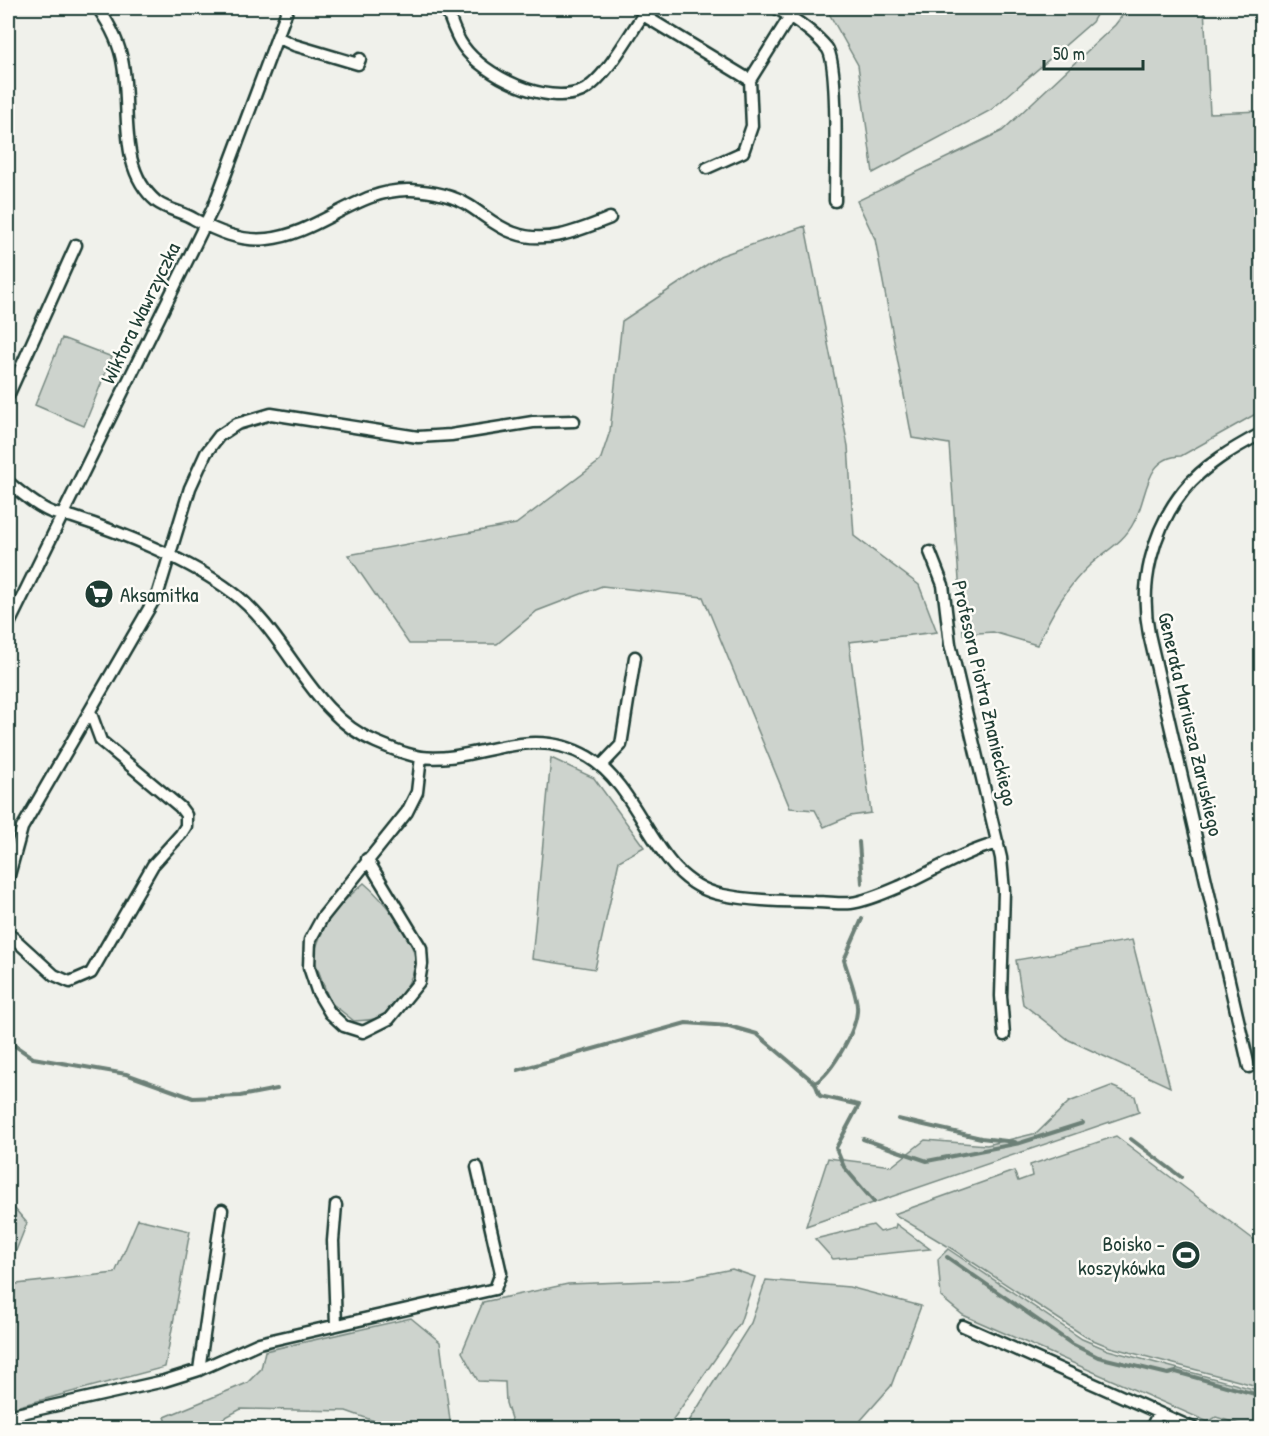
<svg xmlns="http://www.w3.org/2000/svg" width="1269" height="1436" font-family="'Patrick Hand',sans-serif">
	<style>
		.green { fill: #cdd3cd; stroke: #768880; stroke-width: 1.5 }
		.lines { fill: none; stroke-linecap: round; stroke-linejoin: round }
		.stream { stroke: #6c8077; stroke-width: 4 }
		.minor-casing { stroke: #1f3d34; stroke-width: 15 }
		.minor { stroke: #fdfcf7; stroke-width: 10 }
		.labels { text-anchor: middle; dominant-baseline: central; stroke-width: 5; stroke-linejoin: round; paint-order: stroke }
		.street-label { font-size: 21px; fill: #1f3d34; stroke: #fdfcf7 }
		.poi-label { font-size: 21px; fill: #1f3d34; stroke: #fdfcf7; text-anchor: start }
	</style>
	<rect width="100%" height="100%" fill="#f0f1eb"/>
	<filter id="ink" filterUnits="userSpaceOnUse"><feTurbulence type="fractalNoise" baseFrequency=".0167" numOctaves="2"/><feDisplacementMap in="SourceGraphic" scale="12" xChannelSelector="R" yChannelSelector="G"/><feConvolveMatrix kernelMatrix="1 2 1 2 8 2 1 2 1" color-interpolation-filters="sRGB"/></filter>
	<g filter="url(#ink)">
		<path class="green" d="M 826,8 L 1100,8 L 1092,22 L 991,110 L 873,173 L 858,65 Z
			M 1128,8 L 1204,8 L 1210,113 L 1261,111 L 1261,411 L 1181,456 C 1144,457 1148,498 1134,522 C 1124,542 1107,550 1091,564 C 1066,587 1051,615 1037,645 L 993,632 L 963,634 L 949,444 L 912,438 L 875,239 L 857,201 L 1002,131 L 1115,25 Z
			M 805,226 L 848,446 L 854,536 L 919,585 L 937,632 L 849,642 L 871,813 L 850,816 L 824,827 L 815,810 L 790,808 L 703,597 L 602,586 L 537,611 L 497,644 L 409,644 L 348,555 L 516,524 L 600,461 L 610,431 L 622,321 L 720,256 Z
			M 62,338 L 112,357 L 84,426 L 35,405 Z
			M 551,758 L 594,778 L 644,847 L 619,861 L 595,969 L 532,959 Z
			M 364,883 C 381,897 413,936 415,959 C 417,976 393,1012 377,1018 C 371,1021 361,1020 354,1021 L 330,1002 L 313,956 L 320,937 L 333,911 Z
			M 1132,940 L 1170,1087 L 1069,1040 L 1023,1004 L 1016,960 Z
			M 1111,1086 L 1135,1096 L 1139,1112 L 806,1226 L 828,1158 L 892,1166 L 925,1140 L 987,1145 L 1037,1133 L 1069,1102 Z
			M 1116,1136 L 1261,1245 L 1261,1387 L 1110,1347 L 1086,1337 L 954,1250 L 894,1214 L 1014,1171 L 1018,1181 L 1032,1176 L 1030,1165 Z
			M 8,1201 L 27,1223 L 8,1271 Z
			M 138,1219 L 190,1231 L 165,1367 L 8,1409 L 8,1285 L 115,1273 Z
			M 896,1224 L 930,1249 L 833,1259 L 815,1239 L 873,1225 L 880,1232 L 895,1228 Z
			M 948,1249 L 1082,1339 L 1108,1350 L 1261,1391 L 1261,1428 L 1252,1428 L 1216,1417 L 1208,1422 L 963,1315 L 941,1297 L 938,1259 Z
			M 732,1269 L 755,1277 L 740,1323 L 667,1428 L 514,1428 L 506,1403 L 505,1382 L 478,1381 L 462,1352 L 483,1302 L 568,1284 L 679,1280 Z
			M 766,1280 L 849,1287 L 921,1306 L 891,1386 L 854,1428 L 700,1428 L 688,1423 L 751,1323 Z
			M 411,1318 L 440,1342 L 451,1428 L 394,1428 L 346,1411 L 241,1409 L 205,1428 L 169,1428 L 165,1417 L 247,1383 L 261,1369 L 265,1351 Z"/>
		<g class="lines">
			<path class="stream" d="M 859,842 L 862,883
				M 8,1041 L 33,1058 L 126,1074 L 193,1098 L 240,1096 L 277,1089
				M 518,1070 L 686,1023 L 729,1026 L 757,1034 L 815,1083 L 820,1096 L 859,1105 L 836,1148 L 844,1167 L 874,1202
				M 815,1083 C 832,1073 859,1027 857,1006 C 856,992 848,974 844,960 L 862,919
				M 898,1119 L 981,1138 L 1015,1142
				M 863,1139 L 927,1161 L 1020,1143 L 1083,1123
				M 1131,1139 L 1181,1177
				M 947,1257 L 1072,1344 L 1098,1357 L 1168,1374 L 1176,1372 L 1262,1396"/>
			<g class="minor-casing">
				<path id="minor" d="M 98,8 C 110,25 120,44 123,65 C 131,110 117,169 157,202 C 168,210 183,212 194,219 C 216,231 241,242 267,239 C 319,234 358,188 411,190 C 431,191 450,194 468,205 C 483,214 496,227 514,233 C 546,245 580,230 610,218
					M 446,8 C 451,20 455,35 463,46 C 484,76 546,106 582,91 C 604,81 629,35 643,15
					M 640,8 L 643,15 L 750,80 L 752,126 L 743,152 L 707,168
					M 776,8 C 793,18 814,32 827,48 C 839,63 835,175 835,201
					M 277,37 L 294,45 L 358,64 L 360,59
					M 750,80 L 790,16
					M 8,396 L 76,245
					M 8,482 C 20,492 36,506 51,512 C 58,515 66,515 73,517 C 123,533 191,561 232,592 C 288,633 310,715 376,742 C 390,748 407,755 421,757 C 477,764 528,722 588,757 C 645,791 653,882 723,895 C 753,901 785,901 816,902 C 828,902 840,904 851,903 C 867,901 887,892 901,886 C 934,871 963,852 998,843
					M 930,552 L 943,585 L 950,644 L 1001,858 L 1004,891 L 1001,996 L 1004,1035
					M 8,626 L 213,208 L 288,8
					M 601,766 L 621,745 L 635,657
					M 367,859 L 421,948 L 422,964 L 419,982 L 389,1019 L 363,1032 L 344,1026 L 330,1013 L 317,991 L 309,967 L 310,940 L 322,918 L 407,812 L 417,792 L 421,757
					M 8,879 L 22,828 L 158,593 L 190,488 L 206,453 L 219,436 L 237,424 L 271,414 L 418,437 L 451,435 L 533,422 L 574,421
					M 8,933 L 54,975 L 70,982 L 91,973 L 153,865 L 181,834 L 186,826 L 186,815 L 180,807 L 101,741 L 90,711
					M 1249,1067 L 1149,634 C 1139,585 1152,530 1184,490 C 1204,465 1234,448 1262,433
					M 336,1205 L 333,1241 L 336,1325
					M 963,1326 L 1193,1428
					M 199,1370 L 222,1210
					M 8,1416 L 164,1381 L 199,1370 L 259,1343 L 495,1289 L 501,1273 L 477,1167
					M 1151,1428 L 1158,1414"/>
			</g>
			<use href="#minor" class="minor"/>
		</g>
	</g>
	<defs>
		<g id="supermarket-disc" transform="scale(1.5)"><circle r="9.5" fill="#1f3d34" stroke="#fdfcf7"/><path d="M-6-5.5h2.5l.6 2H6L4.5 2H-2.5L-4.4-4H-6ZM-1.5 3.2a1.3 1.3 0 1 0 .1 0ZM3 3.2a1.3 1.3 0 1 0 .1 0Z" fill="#fff"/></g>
		<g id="stadium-disc" transform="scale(1.5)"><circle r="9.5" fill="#1f3d34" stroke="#fdfcf7"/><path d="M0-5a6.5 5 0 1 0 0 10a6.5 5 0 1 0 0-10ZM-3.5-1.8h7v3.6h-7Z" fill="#fff"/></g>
	</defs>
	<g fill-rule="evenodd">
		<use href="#supermarket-disc" x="99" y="594"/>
		<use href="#stadium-disc" x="1186" y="1255"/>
	</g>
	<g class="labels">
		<g class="street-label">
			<text transform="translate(140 313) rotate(-64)">Wiktora Wawrzyczka</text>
			<text transform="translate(985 693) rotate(77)">Profesora Piotra Znanieckiego</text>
			<text transform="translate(1191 724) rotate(77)">Generała Mariusza Zaruskiego</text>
		</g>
		<g class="poi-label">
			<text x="120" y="594">Aksamitka</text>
			<text x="1165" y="1243" text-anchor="end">Boisko -<tspan x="1165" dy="24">koszykówka</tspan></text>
		</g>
	</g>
	<rect width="1269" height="1436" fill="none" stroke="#fdfcf7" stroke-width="30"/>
	<rect x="15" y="15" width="1239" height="1406" fill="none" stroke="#1f3d34" stroke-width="2" filter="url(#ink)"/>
	<path d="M1044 60v9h99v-9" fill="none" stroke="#1f3d34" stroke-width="3"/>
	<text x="1053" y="60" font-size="18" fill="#1f3d34" stroke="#fdfcf7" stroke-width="4.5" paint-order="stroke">50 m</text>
</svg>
